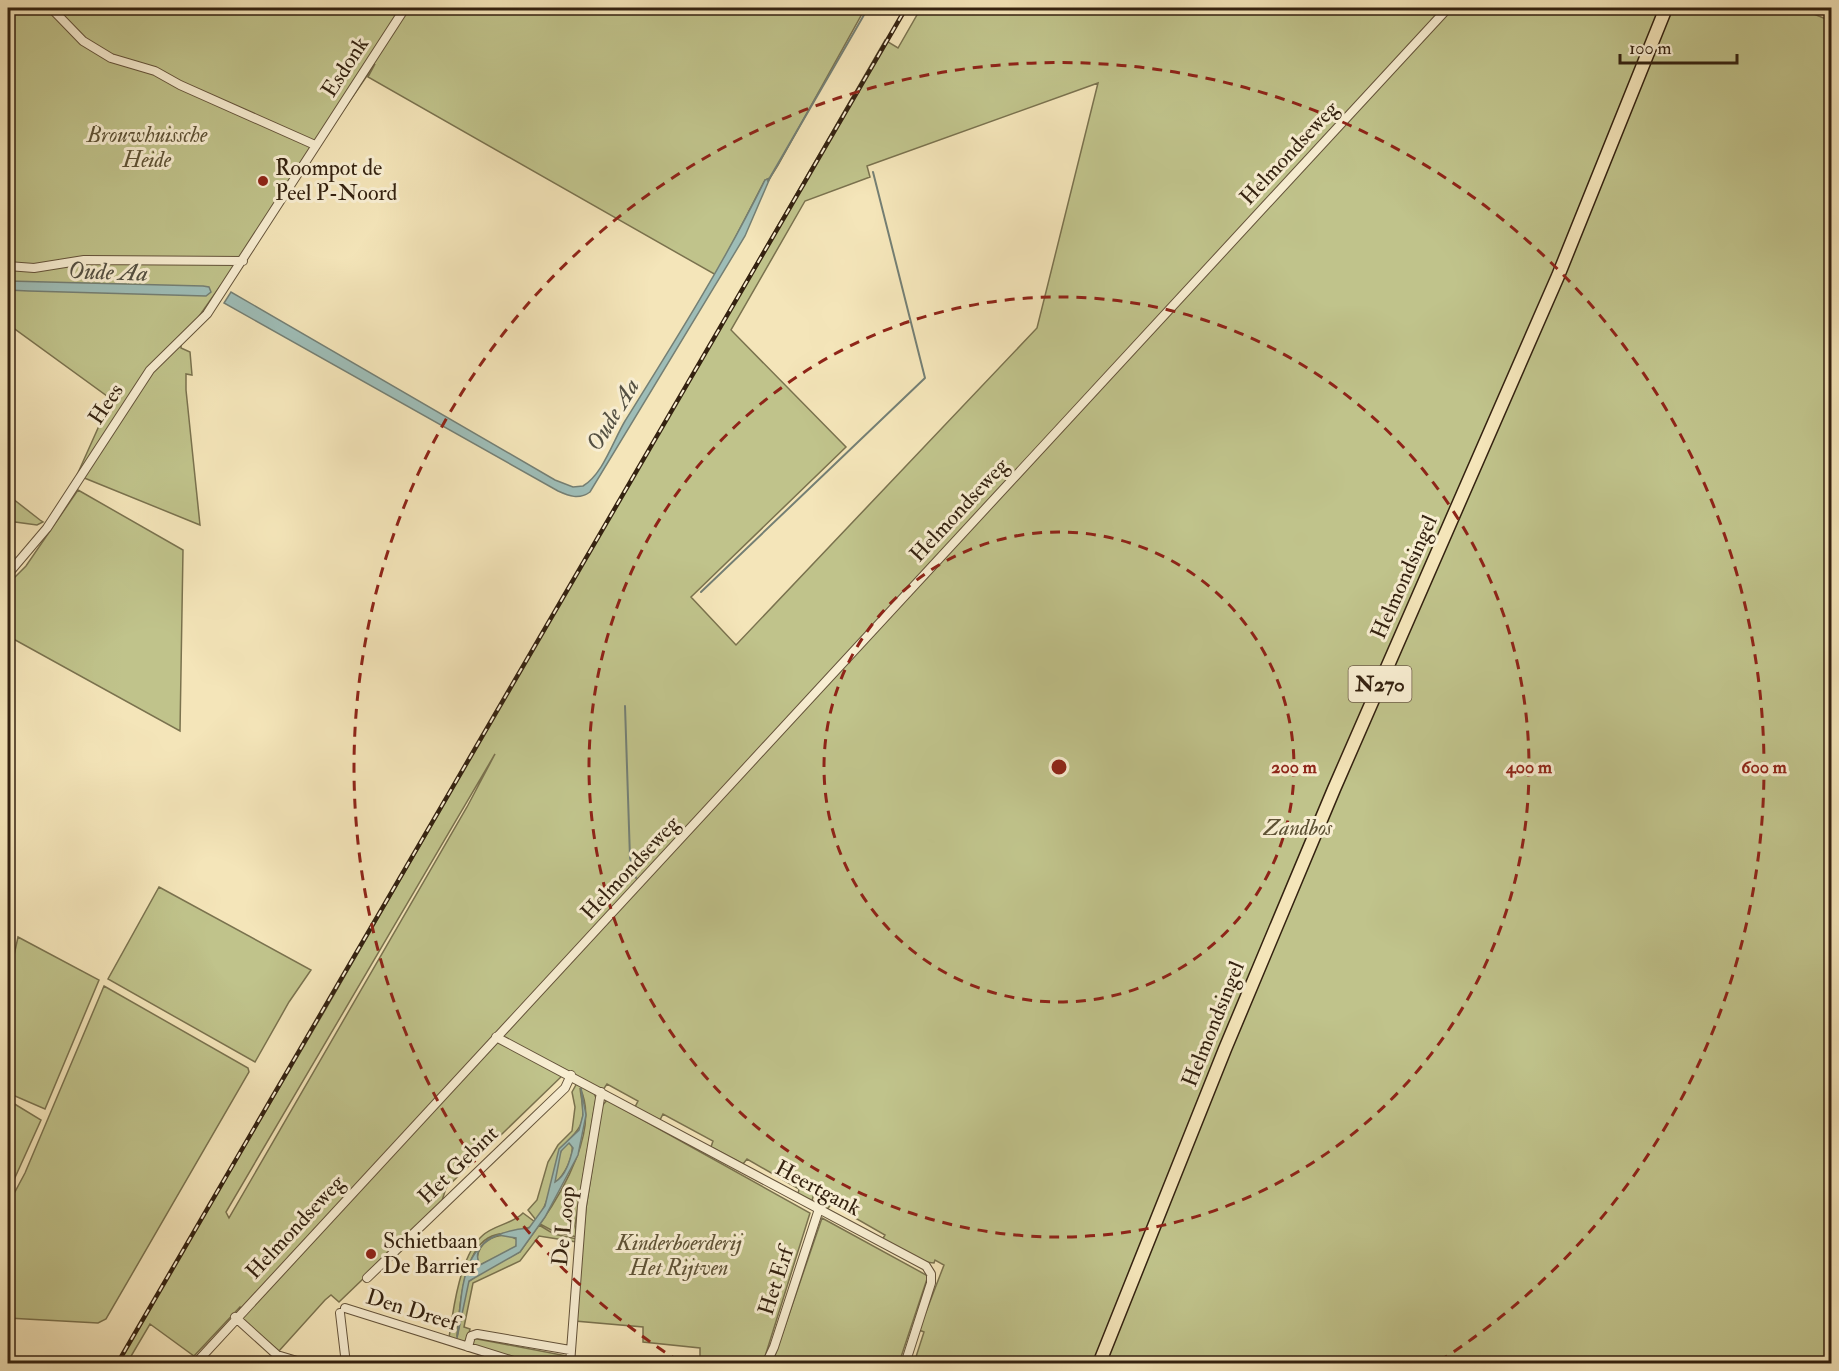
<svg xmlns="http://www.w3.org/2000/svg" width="1839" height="1371" font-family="'IM FELL Double Pica',serif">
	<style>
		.green { fill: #c0c38b; stroke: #7a724e; stroke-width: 1.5; fill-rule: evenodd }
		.water { fill: #9ebdb7; stroke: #747f74; stroke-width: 1.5; fill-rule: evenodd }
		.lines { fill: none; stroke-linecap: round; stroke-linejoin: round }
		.stream { stroke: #747f74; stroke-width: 2 }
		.street-casing { stroke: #64533a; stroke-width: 10 }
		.primary-casing { stroke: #342210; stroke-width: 15 }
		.street { stroke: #f8eed2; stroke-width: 8 }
		.primary { stroke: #f4e5b9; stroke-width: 12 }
		.rail-casing { stroke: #342210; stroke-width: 4.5 }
		.rail { stroke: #f8eed2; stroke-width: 2; stroke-dasharray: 7; stroke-linecap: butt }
		.ring { fill: none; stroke: #8f2418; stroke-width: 3; stroke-dasharray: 10 8 }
		.poi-dot { fill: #8f2418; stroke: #f8eed2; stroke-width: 2 }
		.labels { text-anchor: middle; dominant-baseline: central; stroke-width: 6; stroke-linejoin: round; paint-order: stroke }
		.shield { fill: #f8eed2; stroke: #6f5f4a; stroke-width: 1.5 }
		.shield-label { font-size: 21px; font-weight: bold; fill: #342210 }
		.street-label { font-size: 22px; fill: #342210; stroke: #f8eed2 }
		.park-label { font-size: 22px; font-style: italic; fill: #5e5235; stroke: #f8eed2 }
		.poi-label { font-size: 22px; fill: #342210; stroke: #f8eed2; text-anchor: start }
		.water-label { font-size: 24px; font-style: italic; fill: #545042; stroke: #f8eed2 }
		.centre { fill: #8f2418; stroke: #f8eed2; stroke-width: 3 }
		.ring-label { font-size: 18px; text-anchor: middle; font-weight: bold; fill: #8f2418; stroke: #f8eed2; stroke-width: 6; stroke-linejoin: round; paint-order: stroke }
	</style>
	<rect width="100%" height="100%" fill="#f4e5b9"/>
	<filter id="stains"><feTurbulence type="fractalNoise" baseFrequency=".00333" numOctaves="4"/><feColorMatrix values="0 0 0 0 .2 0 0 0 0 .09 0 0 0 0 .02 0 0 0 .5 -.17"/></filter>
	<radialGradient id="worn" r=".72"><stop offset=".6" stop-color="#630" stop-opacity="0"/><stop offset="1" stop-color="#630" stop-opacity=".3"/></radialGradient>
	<path class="green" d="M 8,8 L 856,8 L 863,12 L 778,165 L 770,178 L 765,180 L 716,275 L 368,77 L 375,64 L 223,286 L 221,285 L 181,342 L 181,348 L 190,352 L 192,375 L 186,374 L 186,390 L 200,525 L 77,475 L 111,399 L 8,324 Z
		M 921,8 L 1799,8 L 1831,21 L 1831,1363 L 914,1363 L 924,1332 L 919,1330 L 944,1265 L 935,1260 L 934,1263 L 925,1262 L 882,1240 L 885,1235 L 831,1204 L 827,1210 L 823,1207 L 820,1196 L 814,1193 L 812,1201 L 798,1194 L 799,1189 L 747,1159 L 743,1164 L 711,1147 L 713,1141 L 663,1114 L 660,1120 L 635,1107 L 638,1101 L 607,1084 L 603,1090 L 553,1063 L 549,1068 L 562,1076 L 446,1188 L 441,1204 L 339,1302 L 331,1295 L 325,1300 L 279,1351 L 242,1319 L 245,1315 L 240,1307 L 194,1356 L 150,1324 L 127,1363 L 117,1364 L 324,1012 L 885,40 L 898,48 ZM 1098,83 L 1037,328 L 736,645 L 691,597 L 846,447 L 731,330 L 805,201 L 870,177 L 867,166 ZM 495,754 L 467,807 L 229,1218 L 226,1212 Z
		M 78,490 L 183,550 L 180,731 L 8,636 L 8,584 L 26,566 Z
		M 8,495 L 40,520 L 43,522 L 37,525 L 8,521 Z
		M 159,887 L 311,970 L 289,1002 L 255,1062 L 108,979 Z
		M 18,937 L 99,980 L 45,1109 L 8,1093 L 8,983 Z
		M 104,986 L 248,1068 L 249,1072 L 106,1319 L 98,1323 L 8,1318 L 8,1205 L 25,1173 Z
		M 577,1083 L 594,1093 L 596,1098 L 575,1225 L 577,1237 L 555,1232 L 540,1224 C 563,1191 600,1128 580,1088 C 581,1099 585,1110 582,1121 C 578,1135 567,1138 561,1150 C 551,1173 552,1201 536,1220 L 528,1210 L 537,1200 L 548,1162 L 558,1145 L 572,1131 L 575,1107 L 572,1092 Z
		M 8,1100 L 41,1120 L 8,1193 Z
		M 607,1100 L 810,1213 L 763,1363 L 700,1363 L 700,1348 L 643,1342 L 643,1327 L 575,1321 L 586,1208 L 602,1106 Z
		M 567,1143 L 572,1144 C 574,1157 565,1174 555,1183 C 553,1173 558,1151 567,1143 Z
		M 523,1213 L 535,1222 L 533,1225 C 522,1233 505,1231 492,1236 C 463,1247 459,1311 457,1337 L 467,1283 L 483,1271 L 520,1252 L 539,1225 L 554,1234 L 577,1239 L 577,1242 L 539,1236 L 520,1261 L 473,1283 L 464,1327 L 470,1329 L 467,1342 L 449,1338 C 453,1310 460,1256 482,1236 C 493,1225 513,1224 523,1213 Z
		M 822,1218 L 928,1276 L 899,1363 L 772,1364 Z
		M 508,1235 L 518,1240 L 515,1248 L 480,1265 L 477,1258 C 480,1241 492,1235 508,1235 Z
		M 472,1338 L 567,1356 L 566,1363 L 528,1363 L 471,1345 Z"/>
	<path class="water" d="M 770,178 L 745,236 L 590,492 C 579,500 569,496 558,491 L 224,303 L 231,292 L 555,480 L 573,487 L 583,486 C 603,474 613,441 625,421 C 675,341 723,265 765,180 Z
		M 8,281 L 203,286 L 209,287 L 211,292 L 206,296 L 29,291 L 8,290 Z
		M 581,1088 L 586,1115 L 578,1155 L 545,1217 L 520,1252 L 469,1281 L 457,1338 C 463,1281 460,1233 529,1228 L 545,1206 L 559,1149 L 579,1130 L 583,1115 ZM 569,1143 L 573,1148 C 570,1160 566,1176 555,1182 L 561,1151 ZM 498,1235 L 516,1238 L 516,1246 L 480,1265 C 472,1251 485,1239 498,1235 Z"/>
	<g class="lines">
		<path class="stream" d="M 768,181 L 868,8
			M 701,592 L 925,378 L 873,172
			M 625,706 L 630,858 L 636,878"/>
		<g class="street-casing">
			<path id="street" d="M 51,8 L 83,41 L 111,58 L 155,71 L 180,85 L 315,145
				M 8,266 L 34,268 L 84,260 L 243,261
				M 8,574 L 47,528 L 150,370 L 207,314 L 405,8
				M 496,1037 L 926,1266 L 931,1274 L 931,1283 L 905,1364
				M 367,1278 L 565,1088 L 571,1075
				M 345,1308 L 523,1364
				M 340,1313 L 346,1364
				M 235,1317 L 277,1355 L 307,1364
				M 468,1347 L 471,1336 L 477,1334 L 570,1350
				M 195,1364 L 1448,8
				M 570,1364 L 582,1206 L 601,1092
				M 766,1364 L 774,1347 L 819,1209"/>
		</g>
		<g class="primary-casing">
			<path id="primary" d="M 1099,1364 L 1225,1049 L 1334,789 L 1558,276 L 1666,8"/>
		</g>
		<use href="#street" class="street"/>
		<use href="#primary" class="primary"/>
		<g class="rail-casing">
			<path id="rail" d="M 117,1364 L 906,8"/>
		</g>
		<use href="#rail" class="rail"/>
	</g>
	<g class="ring">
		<circle cx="1059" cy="767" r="235"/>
		<circle cx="1059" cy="767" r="470"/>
		<path d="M680 1362A705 705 0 1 1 1438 1362"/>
	</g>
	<g class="poi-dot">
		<circle cx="263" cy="181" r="6"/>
		<circle cx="371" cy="1254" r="6"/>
	</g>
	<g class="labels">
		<rect class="shield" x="1348.5" y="666" width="63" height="36" rx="4.5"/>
		<g class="shield-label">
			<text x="1380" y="684">N270</text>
		</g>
		<g class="street-label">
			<text transform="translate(345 67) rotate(-57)">Esdonk</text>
			<text transform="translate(1289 153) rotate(-47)">Helmondseweg</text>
			<text transform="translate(106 404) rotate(-56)">Hees</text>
			<text transform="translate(959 510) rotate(-47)">Helmondseweg</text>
			<text transform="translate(1404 577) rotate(-66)">Helmondsingel</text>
			<text transform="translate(630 868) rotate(-47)">Helmondseweg</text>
			<text transform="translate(1213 1024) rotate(-68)">Helmondsingel</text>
			<text transform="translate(458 1165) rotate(-44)">Het Gebint</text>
			<text transform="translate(818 1188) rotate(28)">Heertgank</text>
			<text transform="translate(564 1226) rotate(-84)">De Loop</text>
			<text transform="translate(295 1227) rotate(-47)">Helmondseweg</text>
			<text transform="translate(776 1281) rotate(-72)">Het Erf</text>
			<text transform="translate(412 1310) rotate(17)">Den Dreef</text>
		</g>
		<g class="park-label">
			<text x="147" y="135">Brouwhuissche<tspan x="147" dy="25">Heide</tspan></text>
			<text x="1298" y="828">Zandbos</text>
			<text x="679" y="1243">Kinderboerderij<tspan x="679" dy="25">Het Rijtven</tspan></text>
		</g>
		<g class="poi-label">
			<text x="275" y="168">Roompot de<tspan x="275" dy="25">Peel P-Noord</tspan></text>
			<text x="383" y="1241">Schietbaan<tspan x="383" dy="25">De Barrier</tspan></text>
		</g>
		<g class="water-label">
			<text transform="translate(108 272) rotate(2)">Oude Aa</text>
			<text transform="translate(613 415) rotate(-59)">Oude Aa</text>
		</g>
	</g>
	<circle cx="1059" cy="767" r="9" class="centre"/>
	<g class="ring-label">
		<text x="1294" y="773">200 m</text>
		<text x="1529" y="773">400 m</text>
		<text x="1764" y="773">600 m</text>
	</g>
	<rect width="1839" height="1371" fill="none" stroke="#f4e5b9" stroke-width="30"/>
	<rect x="9" y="9" width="1821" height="1353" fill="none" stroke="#342210" stroke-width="3"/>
	<rect x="15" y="15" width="1809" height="1341" fill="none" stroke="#342210" stroke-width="1.5"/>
	<path d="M1620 54v9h117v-9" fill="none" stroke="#342210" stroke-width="3"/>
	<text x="1629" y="54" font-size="18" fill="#342210" stroke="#f8eed2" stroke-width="4.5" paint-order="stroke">100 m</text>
	<rect width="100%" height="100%" filter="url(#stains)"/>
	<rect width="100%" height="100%" fill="url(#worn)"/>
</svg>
